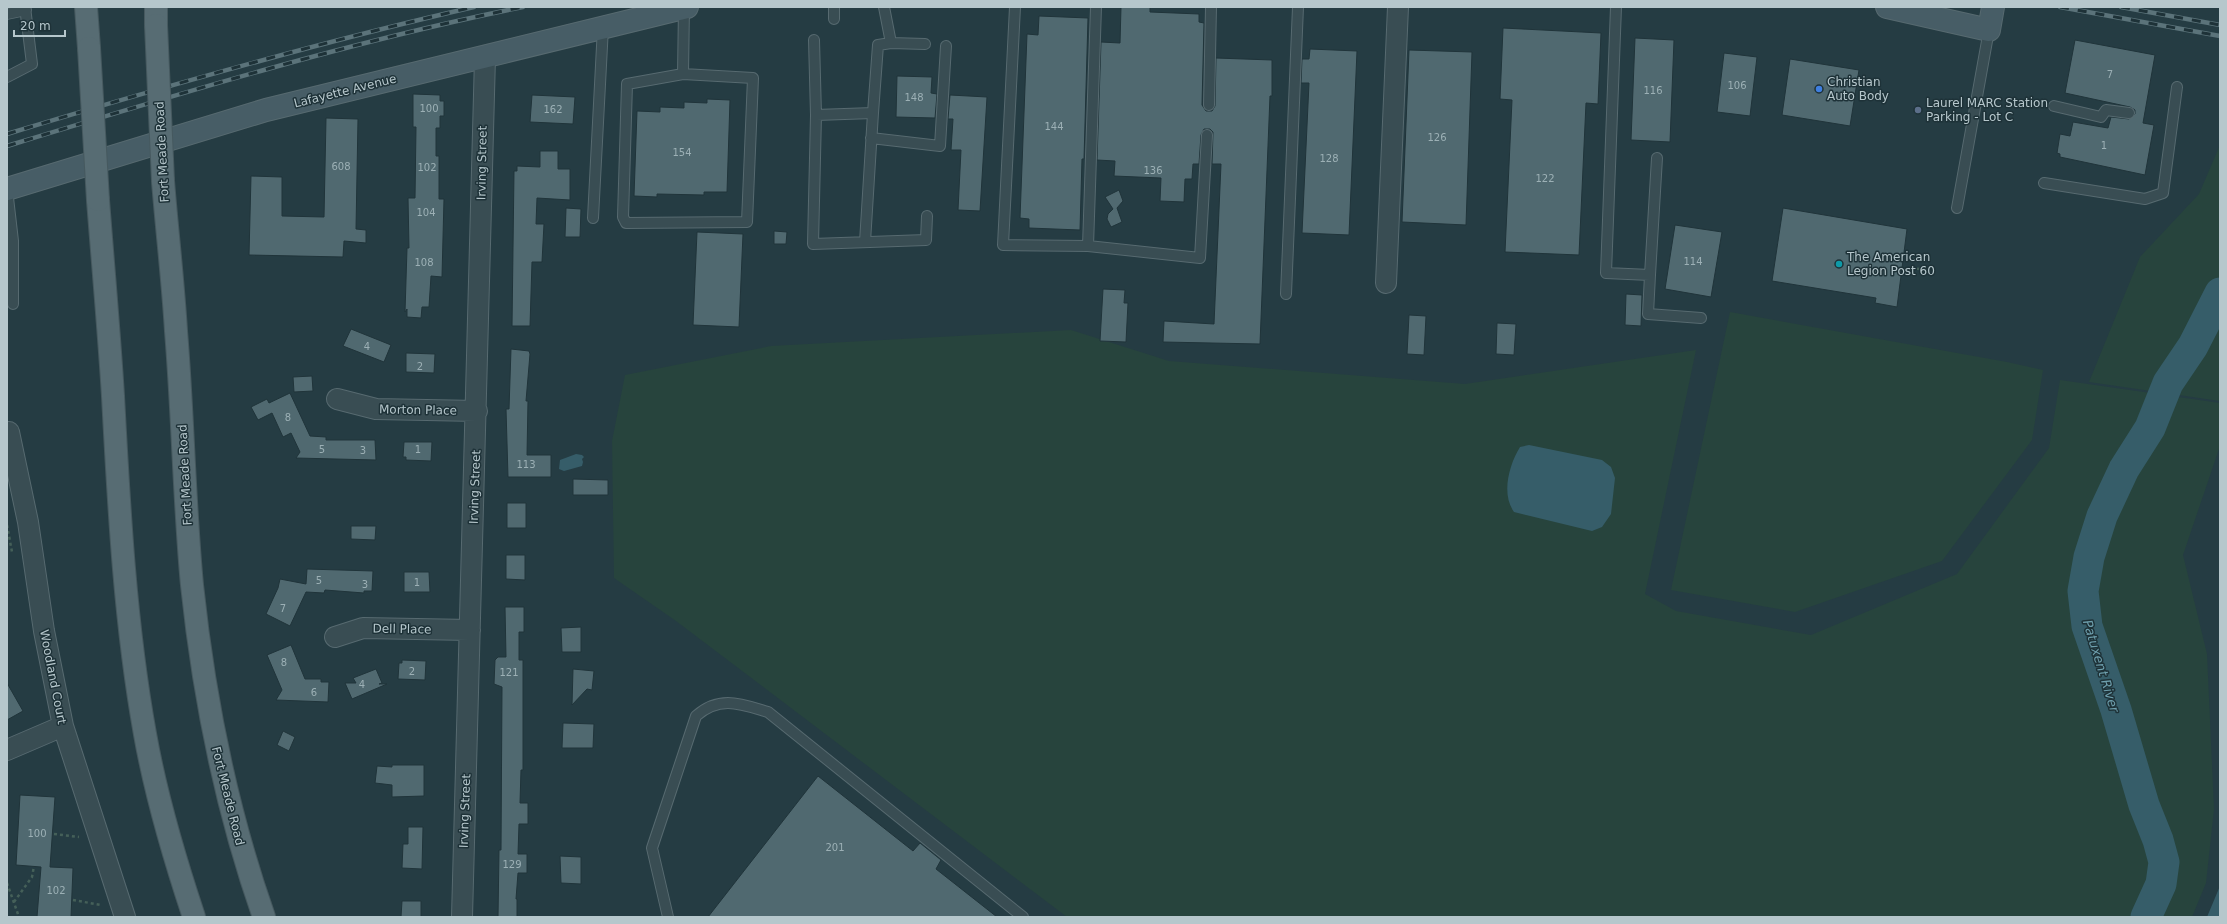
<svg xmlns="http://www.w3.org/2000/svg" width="2227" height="924" font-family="'DejaVu Sans',sans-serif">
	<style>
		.green { fill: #27443d }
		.water { fill: #365d69 }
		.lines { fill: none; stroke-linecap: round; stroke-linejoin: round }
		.river { stroke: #365d69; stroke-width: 31 }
		.building { fill: #506970; stroke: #20343a }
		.lane-casing { stroke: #576a70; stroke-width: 12 }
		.street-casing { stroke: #576a70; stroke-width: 22 }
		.secondary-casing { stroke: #576a70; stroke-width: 24 }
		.primary-casing { stroke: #46595f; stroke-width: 24 }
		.path { stroke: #456059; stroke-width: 2.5; stroke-dasharray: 3 3; stroke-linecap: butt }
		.lane { stroke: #394d53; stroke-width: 10 }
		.street { stroke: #394d53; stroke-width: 20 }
		.secondary { stroke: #475d66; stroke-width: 22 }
		.primary { stroke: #576c73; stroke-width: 22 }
		.rail-casing { stroke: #5b737a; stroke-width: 4.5 }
		.rail { stroke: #1e3238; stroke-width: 3; stroke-dasharray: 9; stroke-linecap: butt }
		.primary-bridge-casing { stroke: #46595f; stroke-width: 24; stroke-linecap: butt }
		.primary-bridge { stroke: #576c73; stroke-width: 22 }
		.shop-dot { fill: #3f7fe0; stroke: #1e3238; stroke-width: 1.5 }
		.service-dot { fill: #5c6f8a; stroke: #1e3238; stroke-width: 1.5 }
		.culture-dot { fill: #0f9aa8; stroke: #1e3238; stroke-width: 1.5 }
		.labels { text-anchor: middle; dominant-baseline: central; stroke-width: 3; stroke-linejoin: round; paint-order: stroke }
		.number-label { font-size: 10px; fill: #9cb0b5 }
		.poi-label { font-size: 12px; fill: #b6c7cc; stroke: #1e3238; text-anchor: start }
		.street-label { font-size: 12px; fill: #b6c7cc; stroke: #1e3238 }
		.water-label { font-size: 13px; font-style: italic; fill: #6e9fad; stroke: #1e3238 }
	</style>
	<rect width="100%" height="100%" fill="#253c43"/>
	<path class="green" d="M 2220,145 L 2220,401 L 2089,382 L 2140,257 L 2199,194 Z
		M 1730,312 L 2007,362 L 2043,370 L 2032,440 L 1942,561 L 1795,612 L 1671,590 Z
		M 1071,330 L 1169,361 L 1465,384 L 1696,350 L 1645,594 L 1676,611 L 1811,635 L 1957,574 L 2049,448 L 2060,380 L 2220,403 L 2220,446 L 2183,555 L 2207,654 L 2214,809 L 2206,883 L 2192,917 L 1067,917 L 676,621 L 614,578 L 612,441 L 625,375 L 771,346 Z"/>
	<path class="water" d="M 1529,445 L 1602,460 L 1611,467 L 1615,478 L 1611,514 L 1602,527 L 1592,531 L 1514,512 C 1501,494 1509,465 1520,447 Z
		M 576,454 L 582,455 L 584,457 L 582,459 L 583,462 L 582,466 L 564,471 L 559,469 L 560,460 Z
		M 2220,886 L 2220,917 L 2207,917 Z"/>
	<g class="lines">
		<path class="river" d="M 2146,917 L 2161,884 L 2164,862 L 2158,840 L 2144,805 L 2116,710 L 2087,626 L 2083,591 L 2089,557 L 2102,516 L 2124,469 L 2150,428 L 2168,383 L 2193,346 L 2220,293"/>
	</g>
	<path class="building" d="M 1121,7 L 1150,7 L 1150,12 L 1199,14 L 1199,22 L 1204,23 L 1202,105 L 1206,111 L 1212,111 L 1215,106 L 1216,58 L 1272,60 L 1272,96 L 1270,96 L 1260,344 L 1163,342 L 1164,321 L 1214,324 L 1221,164 L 1212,164 L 1213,132 L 1210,129 L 1204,129 L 1201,135 L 1199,164 L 1193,164 L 1192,179 L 1185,179 L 1184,202 L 1160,201 L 1161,178 L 1114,176 L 1115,161 L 1097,160 L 1101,42 L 1120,43 Z
		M 1039,16 L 1088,18 L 1084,159 L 1082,159 L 1080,230 L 1029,228 L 1029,219 L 1020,218 L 1027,34 L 1038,35 Z
		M 1503,28 L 1601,33 L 1598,104 L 1586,103 L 1579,255 L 1505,252 L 1512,100 L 1500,99 Z
		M 1635,38 L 1674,40 L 1670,142 L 1631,140 Z
		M 2075,40 L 2155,55 L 2143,123 L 2154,125 L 2145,175 L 2060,157 L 2060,154 L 2057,153 L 2060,134 L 2070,136 L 2073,122 L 2108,128 L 2111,117 L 2129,119 L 2135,114 L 2135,110 L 2130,107 L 2065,93 Z
		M 1310,49 L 1357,51 L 1349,235 L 1302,233 L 1309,83 L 1301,83 L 1302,59 L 1309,59 Z
		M 1409,50 L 1472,52 L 1466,225 L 1402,222 Z
		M 1724,53 L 1757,57 L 1750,116 L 1717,112 Z
		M 1790,59 L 1859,70 L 1850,126 L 1782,115 Z
		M 897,76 L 932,77 L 931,93 L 937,94 L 935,118 L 896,117 Z
		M 413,94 L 440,95 L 440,101 L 444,101 L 444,116 L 440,116 L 440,128 L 436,128 L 436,156 L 439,156 L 439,199 L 444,199 L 442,277 L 431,276 L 429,307 L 422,307 L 421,318 L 407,317 L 407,309 L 405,312 L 407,248 L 409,248 L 408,198 L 415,198 L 416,127 L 413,127 Z
		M 532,95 L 575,97 L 573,124 L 530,122 Z
		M 950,95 L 987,97 L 980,211 L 958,210 L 961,150 L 951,150 L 953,119 L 948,119 Z
		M 707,99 L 730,100 L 727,192 L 704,192 L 704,195 L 657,194 L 657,197 L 634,196 L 637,111 L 660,112 L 660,107 L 684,108 L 684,102 L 707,103 Z
		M 326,118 L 358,119 L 356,229 L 366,230 L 366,243 L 344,241 L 343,257 L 249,255 L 251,176 L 282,177 L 282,216 L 324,217 Z
		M 540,151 L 558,151 L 558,169 L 570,169 L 570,200 L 537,198 L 536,224 L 544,224 L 542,262 L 532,262 L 530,326 L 512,326 L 514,171 L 517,171 L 517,166 L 540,167 Z
		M 1119,190 L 1123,201 L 1117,208 L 1122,222 L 1111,227 L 1107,219 L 1108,214 L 1113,209 L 1105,197 Z
		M 566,208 L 581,209 L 580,237 L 565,237 Z
		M 1783,208 L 1907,229 L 1897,307 L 1875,303 L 1876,298 L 1772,281 Z
		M 1675,225 L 1722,232 L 1711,297 L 1665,289 Z
		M 774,231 L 787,232 L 786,244 L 774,244 Z
		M 697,232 L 743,234 L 739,327 L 693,325 Z
		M 1103,289 L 1125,290 L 1124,303 L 1128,303 L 1126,342 L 1100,341 Z
		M 1626,294 L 1642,295 L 1641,326 L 1625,325 Z
		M 1409,315 L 1426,316 L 1424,355 L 1407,354 Z
		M 1497,323 L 1516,324 L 1514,355 L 1496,354 Z
		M 351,329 L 391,345 L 384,362 L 343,346 Z
		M 511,349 L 529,351 L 530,354 L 526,401 L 528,401 L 527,455 L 551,455 L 551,477 L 508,477 L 506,409 L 509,409 Z
		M 406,353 L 435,354 L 434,373 L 406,372 Z
		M 312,376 L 313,391 L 294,392 L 293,377 Z
		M 290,393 L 310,436 L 326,437 L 326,440 L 375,440 L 376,460 L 296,458 L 300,452 L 291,433 L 283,437 L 272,413 L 258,420 L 251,407 L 267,399 L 269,403 Z
		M 404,442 L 432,442 L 431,461 L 406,460 L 406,457 L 403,457 Z
		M 573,479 L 608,480 L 608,495 L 573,495 Z
		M 507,503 L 526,503 L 526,528 L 507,528 Z
		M 351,526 L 376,526 L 375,540 L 351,539 Z
		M 506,555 L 525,555 L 525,580 L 506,579 Z
		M 307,569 L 373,571 L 372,591 L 364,591 L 364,593 L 325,590 L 324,593 L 306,592 L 290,626 L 266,614 L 278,588 L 280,579 L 306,584 Z
		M 404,572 L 429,572 L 430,592 L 404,592 Z
		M 505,607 L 524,607 L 524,632 L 519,632 L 519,660 L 523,660 L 523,770 L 521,770 L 520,803 L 528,803 L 528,824 L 519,824 L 518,854 L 527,854 L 527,873 L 518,873 L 516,899 L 517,899 L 517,917 L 498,917 L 499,850 L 501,850 L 502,687 L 494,684 L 495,660 L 498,657 L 506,657 Z
		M 581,627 L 581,652 L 562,652 L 561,628 Z
		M 291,645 L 305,679 L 321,679 L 321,682 L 329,682 L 328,702 L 276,700 L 282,690 L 267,655 Z
		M 402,660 L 426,661 L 425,680 L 398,679 L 399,663 L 402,663 Z
		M 376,669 L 382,683 L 379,684 L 387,684 L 352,699 L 345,683 L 356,683 L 353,678 Z
		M 573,669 L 594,671 L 592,690 L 587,689 L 572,705 Z
		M 7,683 L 23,711 L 7,720 Z
		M 563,723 L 594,724 L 593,748 L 562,748 Z
		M 283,731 L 295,737 L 289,751 L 277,745 Z
		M 392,765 L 424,765 L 424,796 L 392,797 L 392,785 L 375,783 L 377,766 L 392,767 Z
		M 818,776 L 913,851 L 920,843 L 941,860 L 936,869 L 997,917 L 708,917 Z
		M 20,795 L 55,797 L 50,867 L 73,868 L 71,917 L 37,917 L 41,867 L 16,865 Z
		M 408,827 L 423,827 L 422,869 L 402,868 L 403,844 L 408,844 Z
		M 560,856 L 581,857 L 581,884 L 561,883 Z
		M 402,901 L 421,901 L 421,917 L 401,917 Z"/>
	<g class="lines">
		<g class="lane-casing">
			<path id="lane" d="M 834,7 L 834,19
				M 884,7 L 891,43 L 925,44
				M 1015,7 L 1003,245 L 1088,246 L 1096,7
				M 1616,7 L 1606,273 L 1650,275 L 1648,314 L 1701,318
				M 7,14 L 26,10
				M 814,40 L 816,115 L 873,113 L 878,45 L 891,43
				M 683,74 L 627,84 L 623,217 L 626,223 L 747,222 L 753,78 L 683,74 L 684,7
				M 7,77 L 32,64 L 25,7
				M 1209,105 L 1211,7
				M 2054,106 L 2101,117 L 2106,110 L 2129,113
				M 816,115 L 813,244 L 926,240 L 927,216
				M 871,138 L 940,146 L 946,46
				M 2044,183 L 2145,199 L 2163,193 L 2177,87
				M 7,189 L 13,241 L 13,304
				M 1957,208 L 1989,30
				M 593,218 L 603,27
				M 865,242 L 873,113
				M 1088,246 L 1200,258 L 1207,135
				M 1650,275 L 1657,158
				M 1286,294 L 1298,7
				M 668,917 L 652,848 L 696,716 C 720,695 741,704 768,712 L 1023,917"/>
		</g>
		<g class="street-casing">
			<path id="street" d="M 1386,283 L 1398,7
				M 337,399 L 376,409 L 477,411
				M 7,432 L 9,432 L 28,522 L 44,631 L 63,726 L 125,917
				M 335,637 L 363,628 L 470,630
				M 7,750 L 63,726
				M 462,917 L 485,57"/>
		</g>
		<g class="secondary-casing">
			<path id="secondary" d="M 1887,7 L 1989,30 L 1993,7
				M 7,189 L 266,110 L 687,7"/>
		</g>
		<g class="primary-casing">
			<path id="primary" d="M 86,7 L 89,48
				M 156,25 L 156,7
				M 163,181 C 167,231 173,281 176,331 C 183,415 184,500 192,585 C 204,699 226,809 264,917
				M 98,200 C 103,265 109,331 113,396 C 119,509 125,623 145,734 C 156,796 174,857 194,917"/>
		</g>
		<path class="path" d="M 1913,259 L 1921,260
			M 1911,268 L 1920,269
			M 7,525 L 12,552
			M 54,834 L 79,837
			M 7,883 L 19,917
			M 73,900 L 101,905
			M 14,902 L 32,877 L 34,866"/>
		<use href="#lane" class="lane"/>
		<use href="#street" class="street"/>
		<use href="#secondary" class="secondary"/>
		<use href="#primary" class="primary"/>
		<g class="rail-casing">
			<path id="rail" d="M 2060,7 L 2220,36
				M 2121,7 L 2220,25
				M 7,134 C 162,87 316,43 474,7
				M 7,146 C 178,94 348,42 523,7"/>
		</g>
		<use href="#rail" class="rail"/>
		<g class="primary-bridge-casing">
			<path id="primary-bridge" d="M 156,25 L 163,181
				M 89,48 L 98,200"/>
		</g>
		<use href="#primary-bridge" class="primary-bridge"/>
	</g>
	<circle class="shop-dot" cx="1819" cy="89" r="4"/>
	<circle class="service-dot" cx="1918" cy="110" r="4"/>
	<circle class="culture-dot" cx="1839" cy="264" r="4"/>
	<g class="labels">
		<g class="number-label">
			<text x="2110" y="74">7</text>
			<text x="1737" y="85">106</text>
			<text x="1653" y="90">116</text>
			<text x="914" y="97">148</text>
			<text x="429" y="108">100</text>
			<text x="553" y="109">162</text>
			<text x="1054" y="126">144</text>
			<text x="1437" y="137">126</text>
			<text x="2104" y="145">1</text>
			<text x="682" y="152">154</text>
			<text x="1329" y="158">128</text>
			<text x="341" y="166">608</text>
			<text x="427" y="167">102</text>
			<text x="1153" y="170">136</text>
			<text x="1545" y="178">122</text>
			<text x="426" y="212">104</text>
			<text x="1693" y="261">114</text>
			<text x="424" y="262">108</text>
			<text x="367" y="346">4</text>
			<text x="420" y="366">2</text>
			<text x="288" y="417">8</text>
			<text x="322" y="449">5</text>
			<text x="418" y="449">1</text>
			<text x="363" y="450">3</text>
			<text x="526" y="464">113</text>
			<text x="319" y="580">5</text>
			<text x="417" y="582">1</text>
			<text x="365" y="584">3</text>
			<text x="283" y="608">7</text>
			<text x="284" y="662">8</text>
			<text x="412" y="671">2</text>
			<text x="509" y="672">121</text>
			<text x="362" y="684">4</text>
			<text x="314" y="692">6</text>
			<text x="37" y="833">100</text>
			<text x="835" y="847">201</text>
			<text x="512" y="864">129</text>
			<text x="56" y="890">102</text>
		</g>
		<g class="poi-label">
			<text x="1827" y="82">Christian<tspan x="1827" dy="14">Auto Body</tspan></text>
			<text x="1926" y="103">Laurel MARC Station<tspan x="1926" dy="14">Parking - Lot C</tspan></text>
			<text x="1847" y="257">The American<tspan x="1847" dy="14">Legion Post 60</tspan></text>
		</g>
		<g class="street-label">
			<text transform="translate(345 91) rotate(-14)">Lafayette Avenue</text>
			<text transform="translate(162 152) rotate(-93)">Fort Meade Road</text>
			<text transform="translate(482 163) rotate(-89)">Irving Street</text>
			<text transform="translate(418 410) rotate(1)">Morton Place</text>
			<text transform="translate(185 475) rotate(-93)">Fort Meade Road</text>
			<text transform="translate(475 487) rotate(-88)">Irving Street</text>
			<text transform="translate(402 629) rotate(1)">Dell Place</text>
			<text transform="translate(53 677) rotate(79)">Woodland Court</text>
			<text transform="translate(228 796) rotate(76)">Fort Meade Road</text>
			<text transform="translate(465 811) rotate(-88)">Irving Street</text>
		</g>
		<g class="water-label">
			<text transform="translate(2101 666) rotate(73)">Patuxent River</text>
		</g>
	</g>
	<rect width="2227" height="924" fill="none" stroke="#b6c7cc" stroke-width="16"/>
	<path d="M14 30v6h51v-6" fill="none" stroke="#b6c7cc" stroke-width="2"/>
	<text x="20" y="30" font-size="12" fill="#b6c7cc" stroke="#1e3238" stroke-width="3" paint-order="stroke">20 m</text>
</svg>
